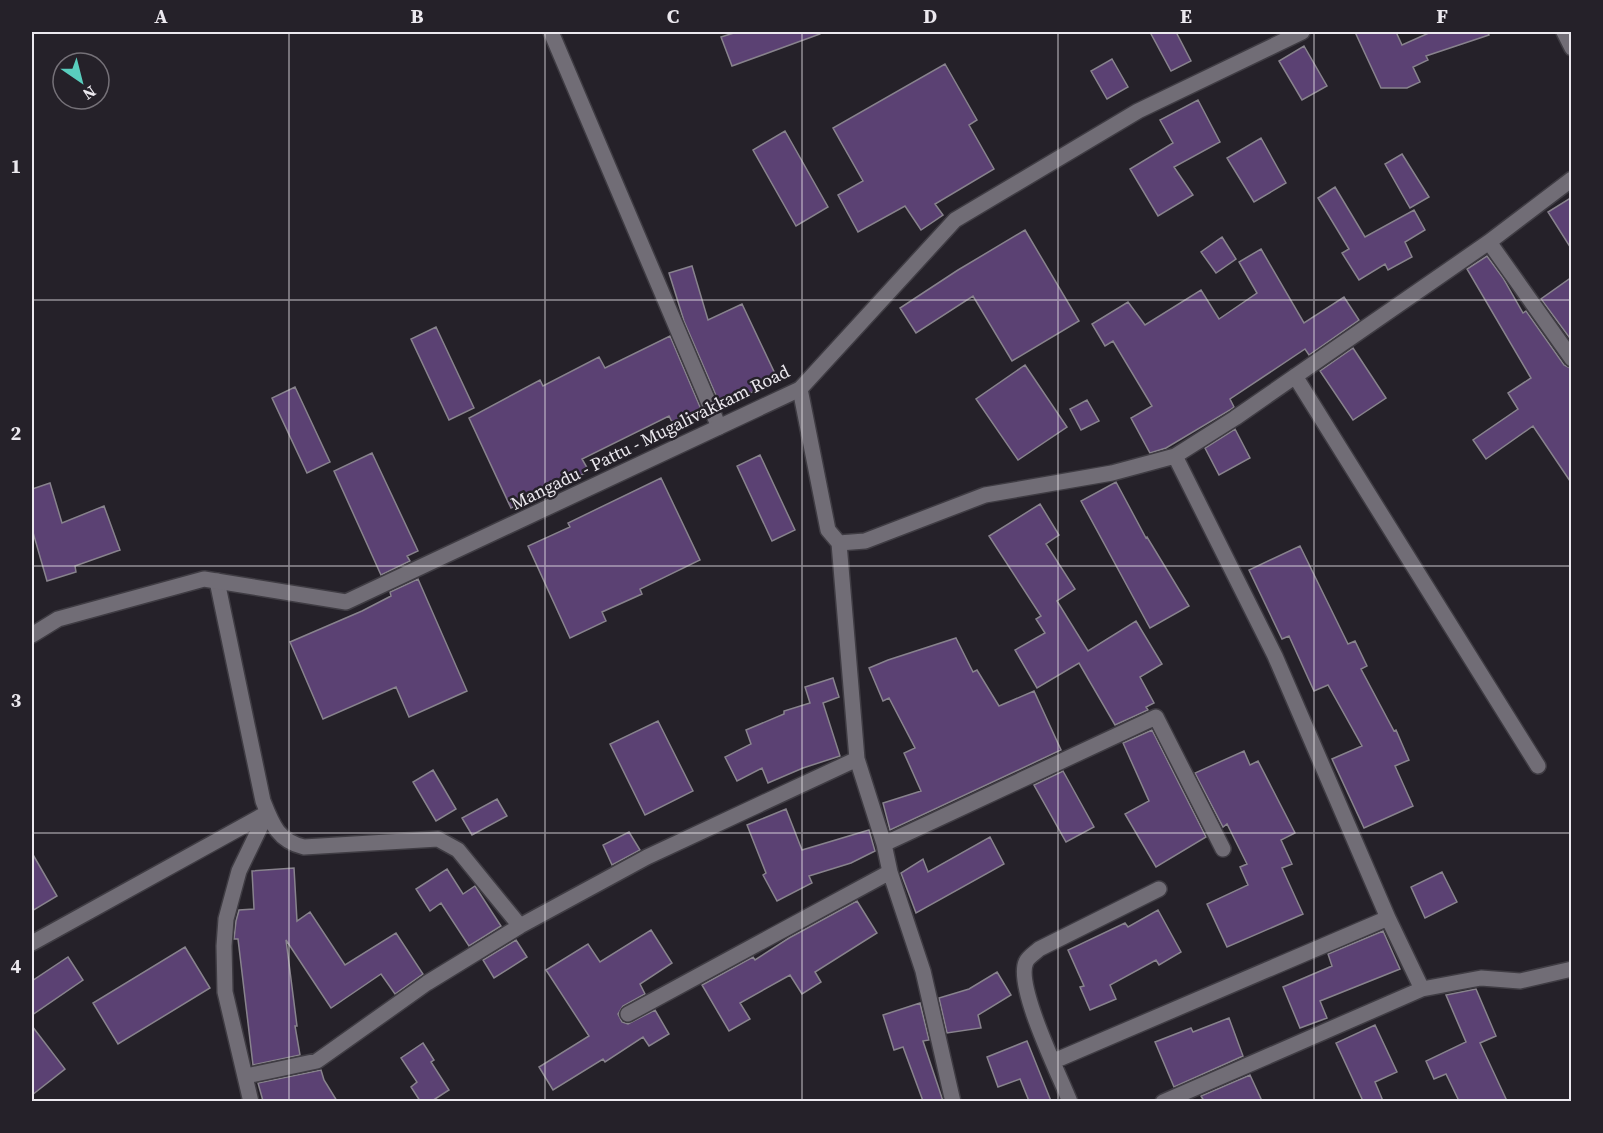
<svg xmlns="http://www.w3.org/2000/svg" width="1603" height="1133" font-family="'Source Serif 4',serif">
	<style>
		.building { fill: #5b4173; stroke: #88838d; stroke-width: 1.5 }
		.lines { fill: none; stroke-linecap: round; stroke-linejoin: round }
		.street-casing { stroke: #3f3c43; stroke-width: 18 }
		.secondary-casing { stroke: #3f3c43; stroke-width: 18 }
		.street { stroke: #716d76; stroke-width: 15 }
		.secondary { stroke: #716d76; stroke-width: 15 }
		.grid { fill: none; stroke: #ece9ef; stroke-width: 1.5; stroke-opacity: 0.55 }
		.labels { text-anchor: middle; dominant-baseline: central; stroke-width: 5; stroke-linejoin: round; paint-order: stroke }
		.street-label { font-size: 18px; fill: #ece9ef; stroke: #252129 }
		.neatline { fill: none; stroke: #ece9ef; stroke-width: 2 }
		.grid-label { font-size: 20px; text-anchor: middle; font-weight: bold; fill: #ece9ef }
	</style>
	<rect width="100%" height="100%" fill="#252129"/>
	<path class="building" d="M 737,32 L 820,32 L 820,34 L 732,66 L 721,37 Z
		M 1150,32 L 1176,32 L 1191,61 L 1171,71 Z
		M 1355,32 L 1396,32 L 1402,45 L 1431,32 L 1488,32 L 1489,35 L 1426,56 L 1428,60 L 1413,67 L 1420,82 L 1407,88 L 1381,88 Z
		M 1304,46 L 1327,86 L 1302,100 L 1279,61 Z
		M 1112,59 L 1128,87 L 1107,99 L 1091,71 Z
		M 945,64 L 977,120 L 969,125 L 994,169 L 935,204 L 943,215 L 921,230 L 905,206 L 858,232 L 838,195 L 863,181 L 833,128 Z
		M 1198,100 L 1220,142 L 1174,167 L 1193,195 L 1158,216 L 1130,169 L 1173,143 L 1160,120 Z
		M 785,131 L 828,207 L 796,226 L 753,150 Z
		M 1261,138 L 1286,183 L 1254,202 L 1227,158 Z
		M 1402,154 L 1429,197 L 1410,208 L 1385,164 Z
		M 1335,187 L 1365,237 L 1414,210 L 1425,230 L 1405,242 L 1412,257 L 1388,270 L 1385,264 L 1359,280 L 1342,253 L 1349,249 L 1318,198 Z
		M 1572,197 L 1572,250 L 1548,212 Z
		M 1025,230 L 1079,321 L 1012,361 L 973,296 L 916,333 L 900,308 L 958,270 Z
		M 1222,237 L 1236,259 L 1216,273 L 1201,252 Z
		M 1261,249 L 1304,323 L 1344,297 L 1359,320 L 1309,355 L 1305,349 L 1230,399 L 1234,407 L 1230,410 L 1166,448 L 1150,453 L 1131,418 L 1152,406 L 1113,341 L 1105,346 L 1092,324 L 1128,302 L 1145,325 L 1201,290 L 1219,319 L 1257,293 L 1239,262 Z
		M 1487,256 L 1503,278 L 1523,313 L 1526,311 L 1564,365 L 1572,369 L 1572,484 L 1533,426 L 1486,459 L 1473,440 L 1518,409 L 1508,393 L 1531,378 L 1467,269 Z
		M 692,266 L 708,320 L 742,304 L 778,380 L 721,407 L 684,321 L 669,273 Z
		M 1572,277 L 1572,341 L 1541,299 Z
		M 436,327 L 474,408 L 449,420 L 411,339 Z
		M 670,336 L 703,414 L 675,428 L 669,416 L 582,459 L 589,471 L 553,490 L 511,508 L 469,418 L 540,380 L 543,386 L 599,357 L 605,368 Z
		M 1353,348 L 1386,398 L 1353,420 L 1320,371 Z
		M 1025,365 L 1067,427 L 1018,460 L 976,399 Z
		M 295,387 L 330,462 L 307,473 L 272,398 Z
		M 1087,400 L 1099,421 L 1081,430 L 1070,409 Z
		M 1235,429 L 1250,458 L 1219,475 L 1205,448 Z
		M 372,453 L 418,551 L 407,556 L 410,561 L 381,575 L 334,471 Z
		M 760,455 L 795,530 L 772,541 L 737,466 Z
		M 661,478 L 700,560 L 640,589 L 642,594 L 602,612 L 606,621 L 570,638 L 528,546 L 570,527 L 568,523 Z
		M 1116,482 L 1146,538 L 1147,537 L 1189,606 L 1150,628 L 1081,501 Z
		M 50,483 L 62,523 L 104,506 L 120,550 L 75,566 L 76,572 L 47,581 L 32,529 L 32,489 Z
		M 1040,504 L 1059,535 L 1046,544 L 1075,589 L 1057,601 L 1088,651 L 1136,621 L 1162,664 L 1140,677 L 1154,703 L 1146,707 L 1148,710 L 1115,725 L 1079,663 L 1037,688 L 1015,650 L 1045,633 L 1036,619 L 1041,616 L 989,536 Z
		M 1300,546 L 1348,644 L 1355,641 L 1367,666 L 1361,669 L 1394,731 L 1396,730 L 1409,760 L 1395,766 L 1413,806 L 1364,828 L 1332,759 L 1362,746 L 1328,685 L 1314,691 L 1289,636 L 1282,639 L 1249,570 Z
		M 418,579 L 467,691 L 409,717 L 396,687 L 323,719 L 290,642 L 362,611 L 391,596 L 390,592 Z
		M 956,638 L 973,672 L 977,670 L 999,706 L 1034,691 L 1061,750 L 890,830 L 883,803 L 921,791 L 904,753 L 915,748 L 889,698 L 883,701 L 869,668 L 888,660 Z
		M 833,678 L 839,697 L 823,703 L 840,756 L 803,768 L 768,783 L 762,768 L 737,781 L 725,757 L 751,744 L 746,730 L 784,714 L 784,711 L 810,703 L 805,687 Z
		M 658,721 L 693,791 L 645,815 L 610,744 Z
		M 1152,730 L 1206,837 L 1156,867 L 1125,814 L 1149,801 L 1123,743 Z
		M 1244,751 L 1250,765 L 1258,761 L 1295,833 L 1281,840 L 1292,864 L 1282,868 L 1303,914 L 1227,947 L 1207,904 L 1248,885 L 1240,867 L 1247,864 L 1227,824 L 1223,827 L 1195,773 Z
		M 433,770 L 456,809 L 436,821 L 413,782 Z
		M 1063,771 L 1094,827 L 1066,842 L 1034,785 Z
		M 497,799 L 507,816 L 472,835 L 462,818 Z
		M 786,809 L 802,850 L 869,830 L 875,851 L 851,863 L 809,876 L 812,883 L 777,901 L 763,875 L 766,873 L 747,825 Z
		M 629,832 L 640,850 L 612,865 L 603,845 Z
		M 990,837 L 1004,864 L 916,913 L 901,873 L 923,859 L 928,872 Z
		M 32,853 L 57,896 L 32,911 Z
		M 294,868 L 297,921 L 310,912 L 345,965 L 396,933 L 423,974 L 395,994 L 381,974 L 331,1008 L 286,940 L 297,1026 L 295,1026 L 300,1055 L 253,1065 L 238,939 L 234,939 L 236,921 L 239,910 L 254,909 L 252,871 Z
		M 447,869 L 463,894 L 475,886 L 501,926 L 469,946 L 441,903 L 430,911 L 416,889 Z
		M 1442,872 L 1457,902 L 1425,918 L 1411,887 Z
		M 857,901 L 877,933 L 815,972 L 821,982 L 802,994 L 790,975 L 740,1003 L 750,1019 L 729,1031 L 702,985 L 753,957 L 755,960 L 789,938 Z
		M 1158,910 L 1181,952 L 1159,965 L 1156,960 L 1110,985 L 1116,999 L 1090,1010 L 1080,987 L 1084,986 L 1068,950 L 1125,923 L 1128,927 Z
		M 651,930 L 672,963 L 640,984 L 645,994 L 623,1006 L 618,1014 L 622,1022 L 628,1024 L 655,1010 L 669,1034 L 649,1046 L 643,1037 L 605,1062 L 603,1059 L 553,1090 L 539,1067 L 589,1036 L 546,970 L 588,944 L 600,962 Z
		M 1383,931 L 1400,969 L 1320,1001 L 1327,1018 L 1300,1028 L 1283,987 L 1332,966 L 1328,954 Z
		M 516,940 L 527,957 L 494,978 L 483,960 Z
		M 185,947 L 210,988 L 118,1044 L 93,1003 Z
		M 68,957 L 83,980 L 32,1015 L 32,981 Z
		M 997,972 L 1011,995 L 978,1015 L 981,1028 L 947,1033 L 939,998 L 969,989 Z
		M 1476,989 L 1496,1036 L 1480,1043 L 1507,1101 L 1459,1101 L 1446,1074 L 1434,1079 L 1426,1061 L 1466,1042 L 1446,995 Z
		M 920,1003 L 929,1040 L 923,1041 L 943,1101 L 923,1101 L 903,1047 L 894,1050 L 883,1015 Z
		M 1229,1018 L 1243,1056 L 1174,1087 L 1155,1042 L 1191,1028 L 1193,1032 Z
		M 1375,1025 L 1397,1072 L 1375,1082 L 1383,1101 L 1363,1101 L 1336,1043 Z
		M 32,1026 L 65,1069 L 32,1095 Z
		M 1027,1041 L 1051,1101 L 1029,1101 L 1020,1079 L 998,1087 L 987,1057 Z
		M 423,1043 L 434,1060 L 431,1062 L 449,1090 L 432,1101 L 420,1101 L 411,1087 L 417,1082 L 401,1058 Z
		M 321,1070 L 324,1080 L 337,1101 L 263,1101 L 258,1083 Z
		M 1250,1075 L 1262,1101 L 1204,1101 L 1201,1096 Z"/>
	<g class="lines">
		<g class="street-casing">
			<path id="street" d="M 551,32 L 719,427
				M 1564,32 L 1572,48
				M 1489,242 L 1572,359
				M 1295,376 L 1538,766
				M 800,389 L 828,530 L 839,543 L 865,541 L 985,495 L 1112,473 L 1175,456 L 1235,418 L 1489,242 L 1572,179
				M 839,543 L 857,759 L 884,844 L 890,872 L 923,971 L 953,1102
				M 217,581 L 263,801 C 272,824 278,841 304,847 L 438,839 L 458,850 L 520,926
				M 884,844 L 1156,717 L 1223,849
				M 32,943 L 267,813
				M 1422,989 L 1481,978 L 1520,981 L 1572,969
				M 628,1014 L 890,872
				M 1054,1061 L 1388,918
				M 246,1076 L 317,1061 L 427,983 L 520,926 L 647,857 L 857,759
				M 251,1102 L 225,992 L 224,946 L 226,919 L 239,871 L 267,813
				M 1070,1102 C 1059,1074 1015,986 1026,962 C 1028,957 1035,953 1039,949 L 1159,889
				M 1163,1102 L 1422,989 L 1388,918 L 1275,656 L 1175,456"/>
		</g>
		<g class="secondary-casing">
			<path id="secondary" d="M 32,635 L 58,619 L 204,579 L 346,602 L 800,389 L 955,220 L 1138,111 L 1302,32"/>
		</g>
		<use href="#street" class="street"/>
		<use href="#secondary" class="secondary"/>
	</g>
	<path class="grid" d="M 289,32 L 289,1102M 545,32 L 545,1102M 802,32 L 802,1102M 1058,32 L 1058,1102M 1314,32 L 1314,1102M 32,300 L 1572,300M 32,566 L 1572,566M 32,833 L 1572,833"/>
	<g class="labels">
		<g class="street-label">
			<text transform="translate(650 437) rotate(-26)">Mangadu - Pattu - Mugalivakkam Road</text>
		</g>
	</g>
	<rect width="1603" height="1133" fill="none" stroke="#252129" stroke-width="66"/>
	<g transform="translate(81 81) rotate(145)"><circle r="28" fill="#252129" stroke="#757178" stroke-width="1.5"/>
	<path d="M0-4.5L10 22L0 15L-10 22Z" fill="#59cebe"/>
	<text y="-9" font-size="16" font-weight="bold" text-anchor="middle" fill="#ece9ef">N</text>
	</g>
	<rect x="33" y="33" width="1537" height="1067" class="neatline"/>
	<g class="grid-label">
		<text x="161" y="23">A</text>
		<text x="417" y="23">B</text>
		<text x="673" y="23">C</text>
		<text x="930" y="23">D</text>
		<text x="1186" y="23">E</text>
		<text x="1442" y="23">F</text>
		<text x="16" y="173">1</text>
		<text x="16" y="440">2</text>
		<text x="16" y="707">3</text>
		<text x="16" y="973">4</text>
	</g>
</svg>
